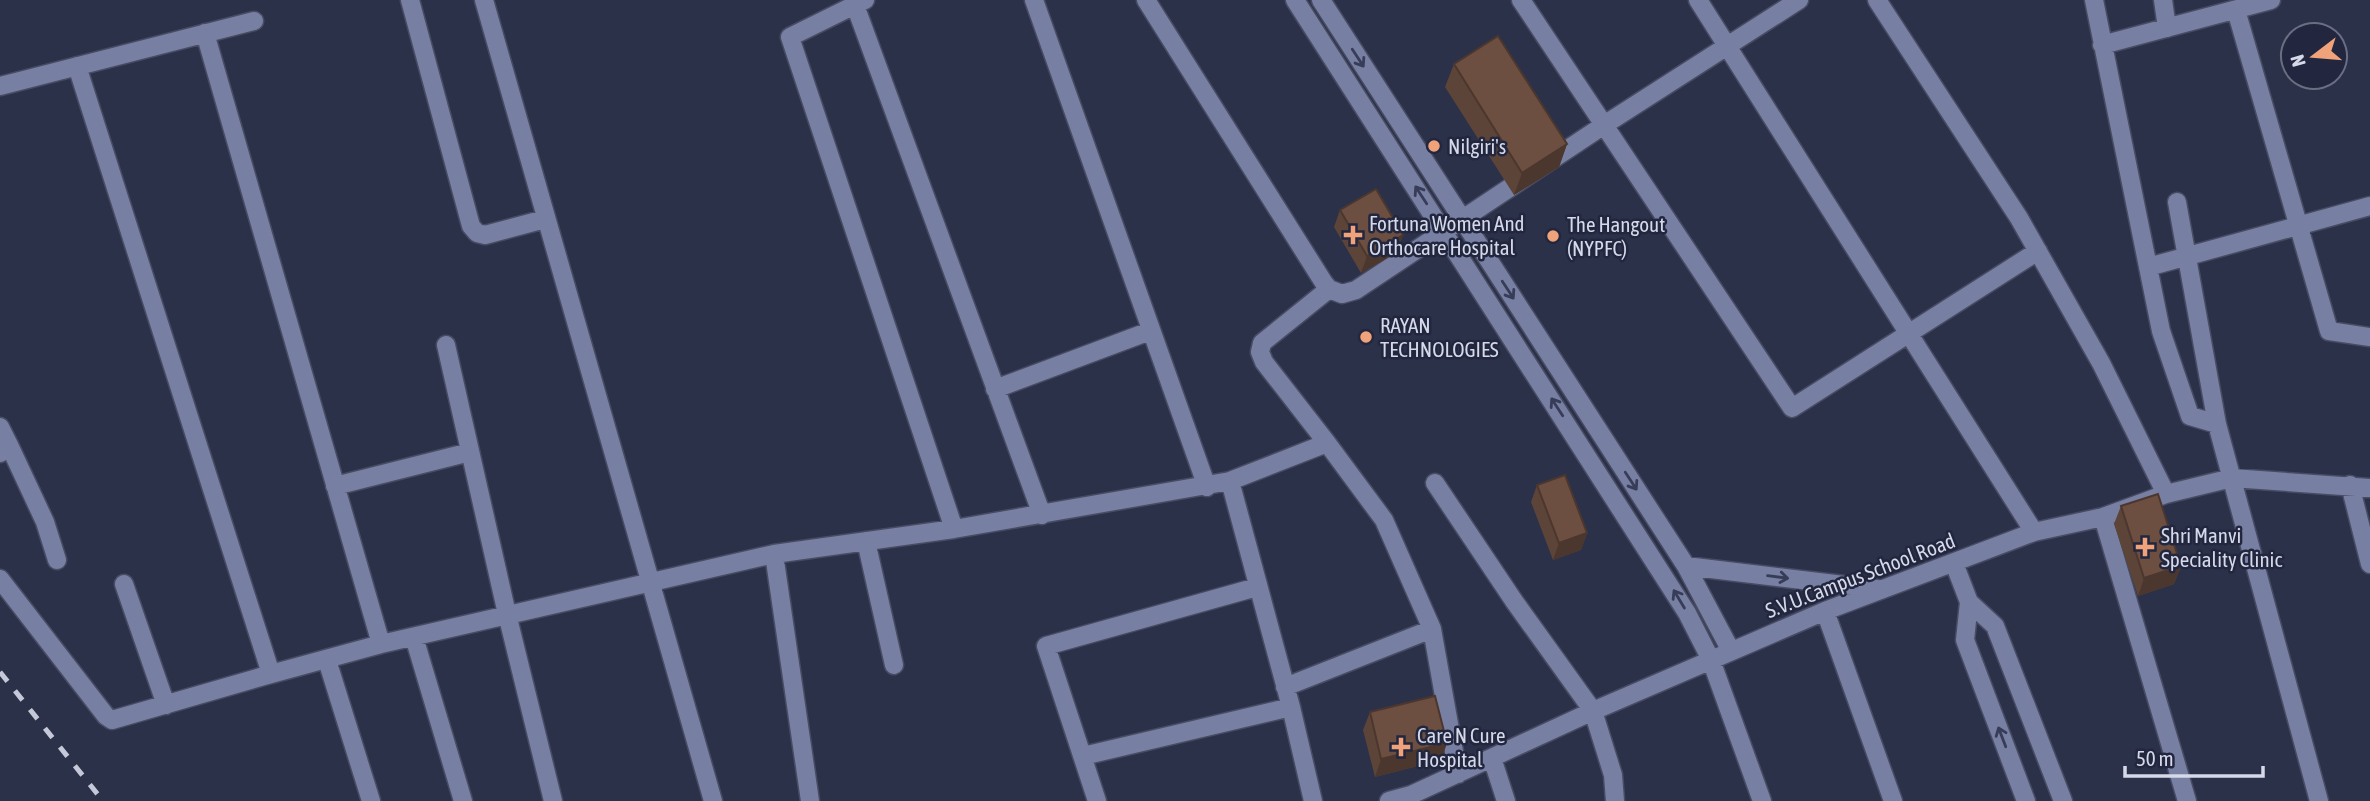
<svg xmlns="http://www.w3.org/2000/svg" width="2370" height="801" font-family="'Asap Condensed',sans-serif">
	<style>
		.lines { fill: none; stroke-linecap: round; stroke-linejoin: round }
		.minor-casing { stroke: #474c63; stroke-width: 21 }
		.minor { stroke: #777fa3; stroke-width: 18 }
		.rail { stroke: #c4c8d9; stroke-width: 5; stroke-dasharray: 12 12; stroke-linecap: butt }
		.wall { fill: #5d4438 }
		.shaded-wall { fill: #4c372e }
		.building { fill: #6c4f41; stroke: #4c372e; stroke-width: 2 }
		.oneway { stroke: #373d58 }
		.poi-dot { fill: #f0a27a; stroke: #22273f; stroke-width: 2.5 }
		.labels { text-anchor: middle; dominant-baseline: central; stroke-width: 5; stroke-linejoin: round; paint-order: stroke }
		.poi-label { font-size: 21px; fill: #d5d9e9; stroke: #22273f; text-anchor: start }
		.street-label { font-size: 21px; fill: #d5d9e9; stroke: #22273f }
	</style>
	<rect width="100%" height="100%" fill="#2c314a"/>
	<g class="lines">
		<g class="minor-casing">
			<path id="minor" d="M 410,0 L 471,226 L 477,233 L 485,235 L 545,219
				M 484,0 L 713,801
				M 865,0 L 790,37 L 954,529
				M 1034,0 L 1207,487
				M 1146,0 L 1324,283 L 1329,289 L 1342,294 L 1356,290 L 1604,125 L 1799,0
				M 1295,0 L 1687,613 L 1711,660 L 1762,801
				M 1321,0 L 1686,566 L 1731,651
				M 1521,0 L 1792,408 L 2038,251
				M 1698,0 L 2034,532
				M 1877,0 L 2019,218 L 2101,363 L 2166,494
				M 2094,0 L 2161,331 L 2190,416 L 2217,424
				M 2163,0 L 2167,28
				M 855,5 L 1042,515
				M 2236,10 L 2329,331 L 2370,337
				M 205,33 L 381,644
				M 2102,45 L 2271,0
				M 0,86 L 254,21
				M 2177,202 L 2217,424 L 2319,801
				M 2148,267 L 2370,206
				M 446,345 L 507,614 L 553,801
				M 995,389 L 1150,331
				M 0,427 L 10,447 L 0,453
				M 1327,443 L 1264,362 L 1260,352 L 1262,343 L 1329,289
				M 10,447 L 45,522 L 57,560
				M 1230,481 L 1327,443 L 1384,520 L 1432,629 L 1458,774
				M 1435,483 L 1514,601 L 1593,711 L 1613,775 L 1615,801
				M 2350,485 L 2370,564
				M 335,486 L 470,452
				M 2103,517 L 2187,801
				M 866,541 L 894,665
				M 774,554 L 810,801
				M 1954,563 L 1969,602
				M 1686,566 L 1877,589
				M 0,579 L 106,716 L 112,720 L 271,674 L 77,66
				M 124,584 L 166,705
				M 1825,611 L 1893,801
				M 414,637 L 463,801
				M 327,660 L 371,801
				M 271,674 L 381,644 L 774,554 L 954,529 L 1230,481 L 1291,707 L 1313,801
				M 1285,687 L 1432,629
				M 1083,756 L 1291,707
				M 1492,758 L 1506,801
				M 1097,801 L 1046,646 L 1257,587
				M 1389,801 L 1411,795 L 1593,711 L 1825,611 L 2034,532 L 2103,517 L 2166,494 L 2232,478 L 2370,488
				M 2026,801 L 1965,640 L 1969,602 L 1995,626 L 2063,801"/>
		</g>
		<use href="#minor" class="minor"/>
		<path class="rail" d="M 0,672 L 103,801"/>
	</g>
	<path class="wall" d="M 1454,64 L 1567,144 L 1559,167 L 1514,195 L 1445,87 Z
		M 1340,210 L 1403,235 L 1396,253 L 1361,273 L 1334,227 Z
		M 1537,485 L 1587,533 L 1581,550 L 1553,560 L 1531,502 Z
		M 2121,506 L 2181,566 L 2174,584 L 2138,596 L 2114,524 Z
		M 1370,712 L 1447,743 L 1441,760 L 1375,777 L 1363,730 Z"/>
	<path class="shaded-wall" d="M 1567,144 L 1559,167 L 1514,195 L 1522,173 Z
		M 1403,235 L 1396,253 L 1361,273 L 1367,256 Z
		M 1587,533 L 1581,550 L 1553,560 L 1559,543 Z
		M 2181,566 L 2174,584 L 2138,596 L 2144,578 Z
		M 1447,743 L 1441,760 L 1375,777 L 1381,759 Z"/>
	<path class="building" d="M 1498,36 L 1567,144 L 1522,173 L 1454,64 Z
		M 1376,189 L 1403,235 L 1367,256 L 1340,210 Z
		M 1565,475 L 1587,533 L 1559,543 L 1537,485 Z
		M 2158,494 L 2181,566 L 2144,578 L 2121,506 Z
		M 1435,696 L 1447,743 L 1381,759 L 1370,712 Z"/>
	<defs><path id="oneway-shaft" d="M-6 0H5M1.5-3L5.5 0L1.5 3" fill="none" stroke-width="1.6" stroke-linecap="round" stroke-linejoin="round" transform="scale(1.75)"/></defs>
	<g class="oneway">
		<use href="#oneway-shaft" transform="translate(1358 58) rotate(57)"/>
		<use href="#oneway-shaft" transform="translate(1421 195) rotate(-123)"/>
		<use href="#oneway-shaft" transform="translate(1508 290) rotate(57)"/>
		<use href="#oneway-shaft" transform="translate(1557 407) rotate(-123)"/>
		<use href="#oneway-shaft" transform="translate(1631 481) rotate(57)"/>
		<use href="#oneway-shaft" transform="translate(1778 577) rotate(7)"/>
		<use href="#oneway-shaft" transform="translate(1679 599) rotate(-121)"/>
		<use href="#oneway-shaft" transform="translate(2002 737) rotate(-111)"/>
	</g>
	<g class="poi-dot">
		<circle cx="1434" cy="146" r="7"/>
		<path d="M1349.5 224.5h7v7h7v7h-7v7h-7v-7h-7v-7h7z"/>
		<circle cx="1553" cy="236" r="7"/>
		<circle cx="1366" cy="337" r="7"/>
		<path d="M2141.5 536.5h7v7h7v7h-7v7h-7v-7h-7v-7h7z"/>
		<path d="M1397.5 736.5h7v7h7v7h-7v7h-7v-7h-7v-7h7z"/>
	</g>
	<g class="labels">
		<g class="poi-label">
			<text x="1448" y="146">Nilgiri's</text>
			<text x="1369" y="223">Fortuna Women And<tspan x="1369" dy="24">Orthocare Hospital</tspan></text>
			<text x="1567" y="224">The Hangout<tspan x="1567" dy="24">(NYPFC)</tspan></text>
			<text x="1380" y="325">RAYAN<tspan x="1380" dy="24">TECHNOLOGIES</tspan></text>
			<text x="2161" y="535">Shri Manvi<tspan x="2161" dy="24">Speciality Clinic</tspan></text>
			<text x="1417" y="735">Care N Cure<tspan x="1417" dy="24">Hospital</tspan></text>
		</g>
		<g class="street-label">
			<text transform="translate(1860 575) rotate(-21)">S.V.U.Campus School Road</text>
		</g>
	</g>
	<g transform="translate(2314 56) rotate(254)"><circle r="33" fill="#22273f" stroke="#6a6e83" stroke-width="2"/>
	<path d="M0-5L12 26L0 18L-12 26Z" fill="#f0a27a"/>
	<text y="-10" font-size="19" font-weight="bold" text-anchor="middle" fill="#d5d9e9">N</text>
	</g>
	<path d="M2125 766v10h138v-10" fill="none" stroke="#d5d9e9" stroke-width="3.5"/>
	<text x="2136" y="766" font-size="21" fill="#d5d9e9" stroke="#22273f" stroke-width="5" paint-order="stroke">50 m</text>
</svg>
